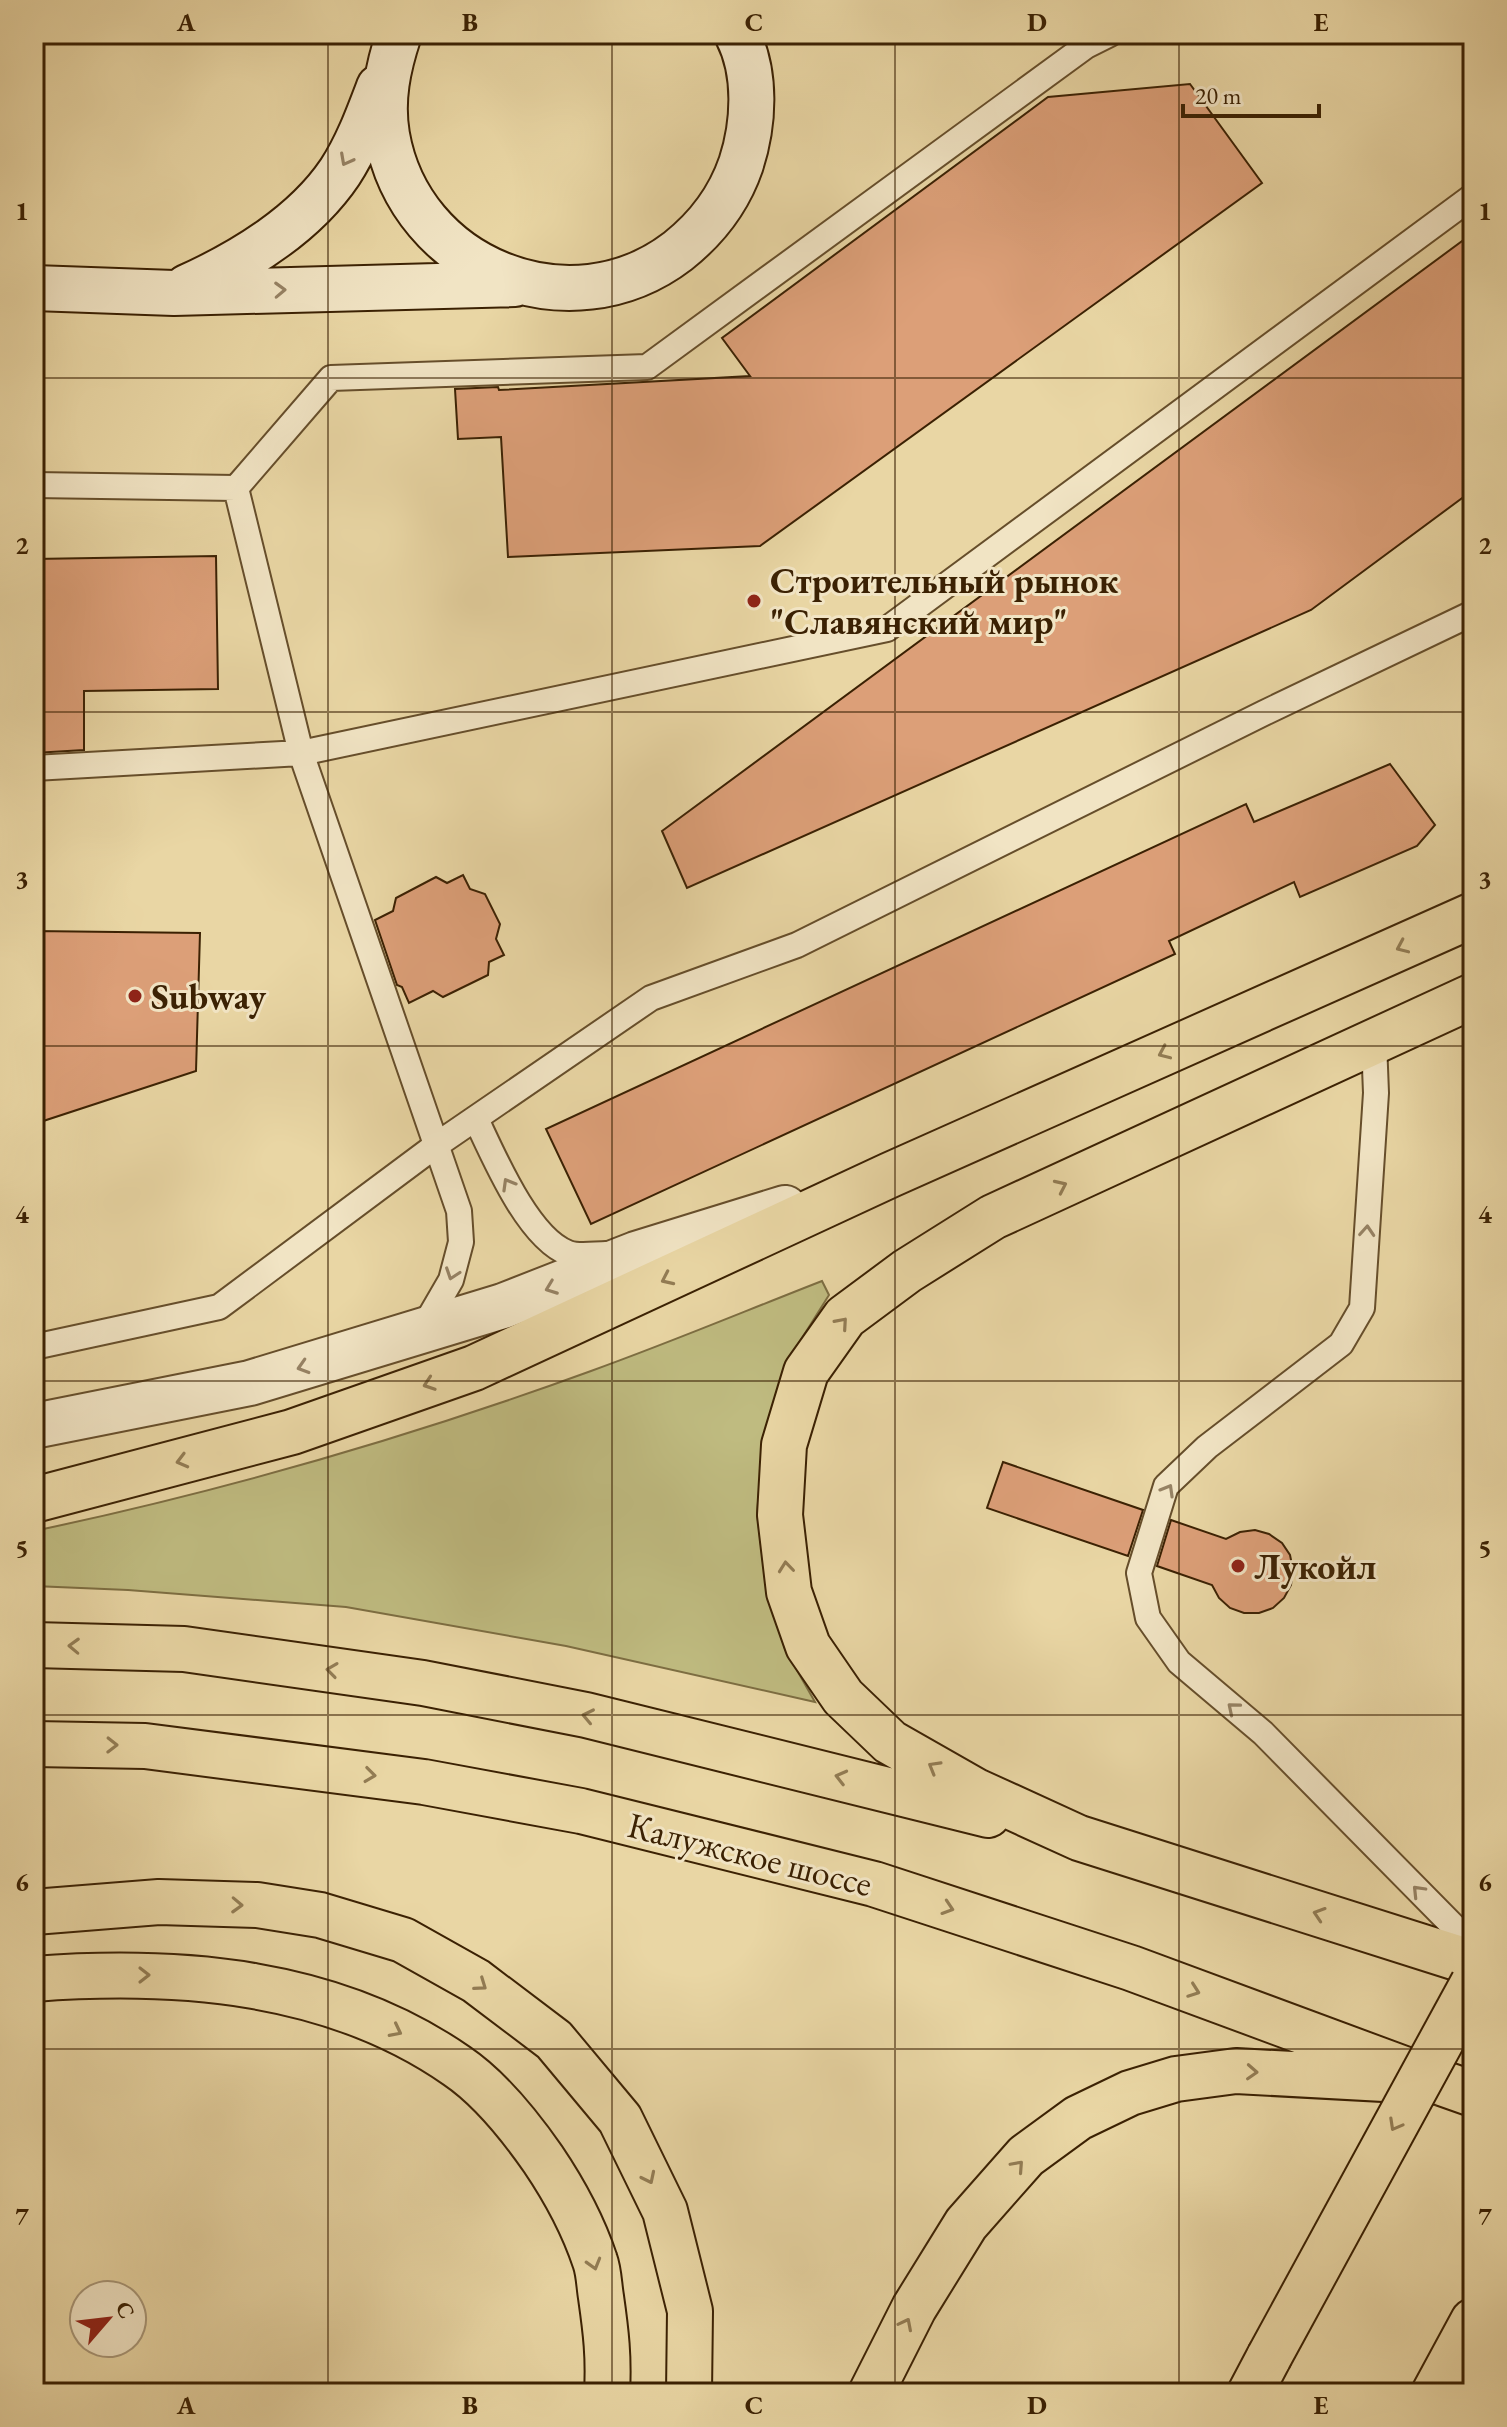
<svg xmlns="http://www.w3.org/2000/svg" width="1507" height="2427" font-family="'EB Garamond',serif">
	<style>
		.green { fill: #bfbb80; stroke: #7d6e42; stroke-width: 2 }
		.building { fill: #dc9f78; stroke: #3b2103; stroke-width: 2 }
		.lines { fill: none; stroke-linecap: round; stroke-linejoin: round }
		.lane-casing { stroke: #664e2b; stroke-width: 28 }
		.street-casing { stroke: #664e2b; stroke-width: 48 }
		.secondary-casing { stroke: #3b2103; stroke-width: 48 }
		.primary-casing { stroke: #3b2103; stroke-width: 48 }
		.highway-casing { stroke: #3b2103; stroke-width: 48 }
		.lane { stroke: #f1e4c4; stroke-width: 24 }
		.street { stroke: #f1e4c4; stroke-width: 44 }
		.secondary { stroke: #f1e4c4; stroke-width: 44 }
		.primary { stroke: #e9d6a4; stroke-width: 44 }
		.highway { stroke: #e9d6a4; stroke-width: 44 }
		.primary-bridge-casing { stroke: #3b2103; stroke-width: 48; stroke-linecap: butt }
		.primary-bridge { stroke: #e9d6a4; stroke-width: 44 }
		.oneway { stroke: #968264 }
		.oneway2 { stroke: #927c54 }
		.grid { fill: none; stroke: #3b2103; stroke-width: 2; stroke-opacity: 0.55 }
		.poi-dot { fill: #8f2418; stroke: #f1e4c4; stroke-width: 3 }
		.labels { text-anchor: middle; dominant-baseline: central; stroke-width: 6; stroke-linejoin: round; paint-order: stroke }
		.poi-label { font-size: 36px; font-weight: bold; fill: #3b2103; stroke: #f1e4c4; text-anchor: start }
		.street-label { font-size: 36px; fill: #3b2103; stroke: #f1e4c4 }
		.neatline { fill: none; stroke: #3b2103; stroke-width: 3 }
		.grid-label { font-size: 26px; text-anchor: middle; font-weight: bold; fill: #3b2103 }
	</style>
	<rect width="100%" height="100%" fill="#e9d6a4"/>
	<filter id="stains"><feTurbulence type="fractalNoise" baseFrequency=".0025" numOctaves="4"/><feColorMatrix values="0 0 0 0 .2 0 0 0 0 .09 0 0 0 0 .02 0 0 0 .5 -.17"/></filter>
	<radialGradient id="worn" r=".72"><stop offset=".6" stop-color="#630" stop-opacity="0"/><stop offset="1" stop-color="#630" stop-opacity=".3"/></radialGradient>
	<path class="green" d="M 822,1281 L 829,1295 L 787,1362 L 764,1437 L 757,1513 L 766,1586 L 785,1649 L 815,1702 L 566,1646 L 346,1607 L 128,1590 L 34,1586 L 34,1531 C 223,1491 410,1437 591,1371 C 669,1343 745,1311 822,1281 Z"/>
	<path class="building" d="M 1190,84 L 1262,183 L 760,546 L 508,557 L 501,437 L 458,439 L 455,389 L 498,387 L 499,390 L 750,376 L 722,338 L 1048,97 Z
		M 1473,233 L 1473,490 L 1311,610 L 687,888 L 662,831 Z
		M 216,556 L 218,689 L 84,691 L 84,750 L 34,753 L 34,559 Z
		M 1390,764 L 1435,825 L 1417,846 L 1300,897 L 1294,882 L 1169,941 L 1175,954 L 591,1224 L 546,1129 L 1246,804 L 1254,822 Z
		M 463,875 L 470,889 L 485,894 L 500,924 L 496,939 L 504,955 L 489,962 L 488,975 L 443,997 L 433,991 L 409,1003 L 402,987 L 397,985 L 375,920 L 393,911 L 396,898 L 436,877 L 447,883 Z
		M 34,931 L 200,933 L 196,1071 L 34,1124 Z
		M 1003,1462 L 1143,1510 L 1128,1556 L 987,1508 Z
		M 1171,1520 L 1226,1539 L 1240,1532 L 1255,1530 L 1269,1534 L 1282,1543 L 1290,1555 L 1293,1570 L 1291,1585 L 1284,1598 L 1273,1608 L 1259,1613 L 1244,1613 L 1230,1608 L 1219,1598 L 1212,1585 L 1157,1566 Z"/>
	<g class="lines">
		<g class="lane-casing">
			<path id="lane" d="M 34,485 L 236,488 L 331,378 L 647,367 L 1086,46 L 1110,34
				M 236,488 L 301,753 L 459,1211 L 461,1242 L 451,1280 L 422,1330
				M 34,768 L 301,753 L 887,629 L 1473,196
				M 1374,1042 L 1376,1093 L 1362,1308 L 1341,1344 L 1207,1447 L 1166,1486 L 1139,1573 L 1148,1618 L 1179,1662 L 1263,1733 L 1473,1946
				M 476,1119 C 494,1157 528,1238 568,1253 C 578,1257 595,1254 606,1254
				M 34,1347 L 219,1307 L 435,1146 L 651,998 L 797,945 L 1264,713 L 1473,613"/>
		</g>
		<g class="street-casing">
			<path id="street" d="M 34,1426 L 250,1383 L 503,1306 L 636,1254 L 785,1208"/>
		</g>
		<g class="secondary-casing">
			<path id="secondary" d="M 399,34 C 388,67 381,100 387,135 C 410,269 570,334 678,251 C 707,228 729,199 741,164 C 754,124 757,73 737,34
				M 187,287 C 243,262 305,224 340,172 C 357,146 368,116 379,87
				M 34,288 L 174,293 L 515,284"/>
		</g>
		<g class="primary-casing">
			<path id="primary" d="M 1473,996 L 993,1217 L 907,1271 L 845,1317 L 806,1372 L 784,1445 L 780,1515 L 789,1592 L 808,1646 L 843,1697 L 890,1742 L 976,1791 L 1079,1838 L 1473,1963
				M 34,1645 L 184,1649 L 423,1683 L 586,1715 L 988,1815
				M 34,1744 L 145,1746 L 424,1782 L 581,1811 L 874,1884 L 1131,1968 L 1439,2082
				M 871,2393 L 914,2308 L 966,2224 L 1026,2156 L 1078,2118 L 1130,2093 L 1176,2079 L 1236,2071 L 1439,2082 L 1473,2094
				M 1250,2393 L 1269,2357"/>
		</g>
		<g class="highway-casing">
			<path id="highway" d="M 34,1500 L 292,1432 L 474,1368 L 890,1175 L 1473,915
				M 34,1912 L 159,1902 L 257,1905 L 320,1915 L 403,1940 L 476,1981 L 554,2040 L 620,2119 L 665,2211 L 690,2311 L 689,2393
				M 34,1979 C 180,1968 334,1980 457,2066 C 491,2089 520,2126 543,2159 C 564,2190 583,2225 595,2261 C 599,2272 599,2285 601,2297 C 606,2332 609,2357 607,2393
				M 1434,2393 L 1473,2321"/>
		</g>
		<use href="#lane" class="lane"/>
		<use href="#street" class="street"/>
		<use href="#secondary" class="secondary"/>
		<use href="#primary" class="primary"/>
		<use href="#highway" class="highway"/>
		<g class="primary-bridge-casing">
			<path id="primary-bridge" d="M 1269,2357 L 1473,1983"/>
		</g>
		<use href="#primary-bridge" class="primary-bridge"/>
	</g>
	<defs><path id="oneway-chevron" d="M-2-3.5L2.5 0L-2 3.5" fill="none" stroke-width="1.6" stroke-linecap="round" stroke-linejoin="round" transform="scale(2)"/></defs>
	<g class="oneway">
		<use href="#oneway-chevron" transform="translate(346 160) rotate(118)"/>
		<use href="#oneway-chevron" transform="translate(280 290) rotate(-2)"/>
		<use href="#oneway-chevron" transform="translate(508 1184) rotate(-120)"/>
		<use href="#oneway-chevron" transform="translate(1367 1231) rotate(-86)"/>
		<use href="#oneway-chevron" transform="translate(452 1274) rotate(109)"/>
		<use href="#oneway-chevron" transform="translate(551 1288) rotate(159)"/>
		<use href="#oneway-chevron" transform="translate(303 1367) rotate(163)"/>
		<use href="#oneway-chevron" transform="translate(1168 1490) rotate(-60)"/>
		<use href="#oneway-chevron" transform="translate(1233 1708) rotate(-140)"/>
		<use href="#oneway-chevron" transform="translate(1418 1891) rotate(-134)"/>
	</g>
	<g class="oneway2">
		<use href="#oneway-chevron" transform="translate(1402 947) rotate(156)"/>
		<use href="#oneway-chevron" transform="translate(1164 1053) rotate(156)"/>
		<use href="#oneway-chevron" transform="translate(1061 1186) rotate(-25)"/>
		<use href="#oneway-chevron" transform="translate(667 1279) rotate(155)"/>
		<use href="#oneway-chevron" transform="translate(842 1323) rotate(-49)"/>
		<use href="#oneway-chevron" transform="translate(429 1384) rotate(161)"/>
		<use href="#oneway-chevron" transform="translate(182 1461) rotate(165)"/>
		<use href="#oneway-chevron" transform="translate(786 1567) rotate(-96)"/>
		<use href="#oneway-chevron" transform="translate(74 1646) rotate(-178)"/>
		<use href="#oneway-chevron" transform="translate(332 1670) rotate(-172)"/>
		<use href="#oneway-chevron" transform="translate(588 1716) rotate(-168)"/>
		<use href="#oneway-chevron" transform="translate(112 1745) rotate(1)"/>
		<use href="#oneway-chevron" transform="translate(934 1767) rotate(-150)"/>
		<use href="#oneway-chevron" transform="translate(370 1775) rotate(7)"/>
		<use href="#oneway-chevron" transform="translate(841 1777) rotate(-166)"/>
		<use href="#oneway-chevron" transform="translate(237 1905) rotate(2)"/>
		<use href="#oneway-chevron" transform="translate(948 1908) rotate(18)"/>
		<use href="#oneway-chevron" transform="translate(1319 1914) rotate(-162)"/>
		<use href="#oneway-chevron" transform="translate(144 1975)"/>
		<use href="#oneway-chevron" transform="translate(481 1985) rotate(35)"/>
		<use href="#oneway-chevron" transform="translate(1194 1991) rotate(20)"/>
		<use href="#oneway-chevron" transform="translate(396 2031) rotate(27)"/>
		<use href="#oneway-chevron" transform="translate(1252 2072) rotate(3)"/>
		<use href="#oneway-chevron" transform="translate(1395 2125) rotate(119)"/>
		<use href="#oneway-chevron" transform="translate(1018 2166) rotate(-48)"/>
		<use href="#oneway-chevron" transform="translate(649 2178) rotate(64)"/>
		<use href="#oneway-chevron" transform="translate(594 2264) rotate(74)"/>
		<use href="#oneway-chevron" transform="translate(906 2324) rotate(-63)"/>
	</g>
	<path class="grid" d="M 328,34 L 328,2393M 612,34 L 612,2393M 895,34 L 895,2393M 1179,34 L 1179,2393M 34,378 L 1473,378M 34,712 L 1473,712M 34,1046 L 1473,1046M 34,1381 L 1473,1381M 34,1715 L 1473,1715M 34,2049 L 1473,2049"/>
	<g class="poi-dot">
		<circle cx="754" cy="601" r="8"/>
		<circle cx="135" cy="996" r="8"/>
		<circle cx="1238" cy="1566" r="8"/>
	</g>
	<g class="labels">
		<g class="poi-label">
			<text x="770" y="580">Строительный рынок<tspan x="770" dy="41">"Славянский мир"</tspan></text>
			<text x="151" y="996">Subway</text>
			<text x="1254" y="1566">Лукойл</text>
		</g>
		<g class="street-label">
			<text transform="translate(750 1854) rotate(14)">Калужское шоссе</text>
		</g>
	</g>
	<rect width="1507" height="2427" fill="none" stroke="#e9d6a4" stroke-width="88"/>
	<g transform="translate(108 2319) rotate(62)"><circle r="38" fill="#f1e4c4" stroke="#a89677" stroke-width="2"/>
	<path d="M0-6L14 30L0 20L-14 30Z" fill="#8f2418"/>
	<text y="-12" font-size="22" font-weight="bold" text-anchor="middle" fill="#3b2103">С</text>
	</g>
	<path d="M1183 104v12h136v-12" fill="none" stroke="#3b2103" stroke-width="4"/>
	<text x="1195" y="104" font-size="24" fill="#3b2103" stroke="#f1e4c4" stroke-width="6" paint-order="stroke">20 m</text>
	<rect x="44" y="44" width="1419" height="2339" class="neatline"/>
	<g class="grid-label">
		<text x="186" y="31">A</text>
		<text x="470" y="31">B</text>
		<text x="754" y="31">C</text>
		<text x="1037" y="31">D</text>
		<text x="1321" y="31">E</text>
		<text x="22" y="220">1</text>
		<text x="1485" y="220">1</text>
		<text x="22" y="554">2</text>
		<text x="1485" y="554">2</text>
		<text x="22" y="888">3</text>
		<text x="1485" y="888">3</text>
		<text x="22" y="1223">4</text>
		<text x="1485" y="1223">4</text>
		<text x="22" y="1557">5</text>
		<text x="1485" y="1557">5</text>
		<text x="22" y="1891">6</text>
		<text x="1485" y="1891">6</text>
		<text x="22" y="2225">7</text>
		<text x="1485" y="2225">7</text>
		<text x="186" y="2414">A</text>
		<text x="470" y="2414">B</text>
		<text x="754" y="2414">C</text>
		<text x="1037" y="2414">D</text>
		<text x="1321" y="2414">E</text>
	</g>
	<rect width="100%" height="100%" filter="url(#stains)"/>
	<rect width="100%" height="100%" fill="url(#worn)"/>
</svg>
